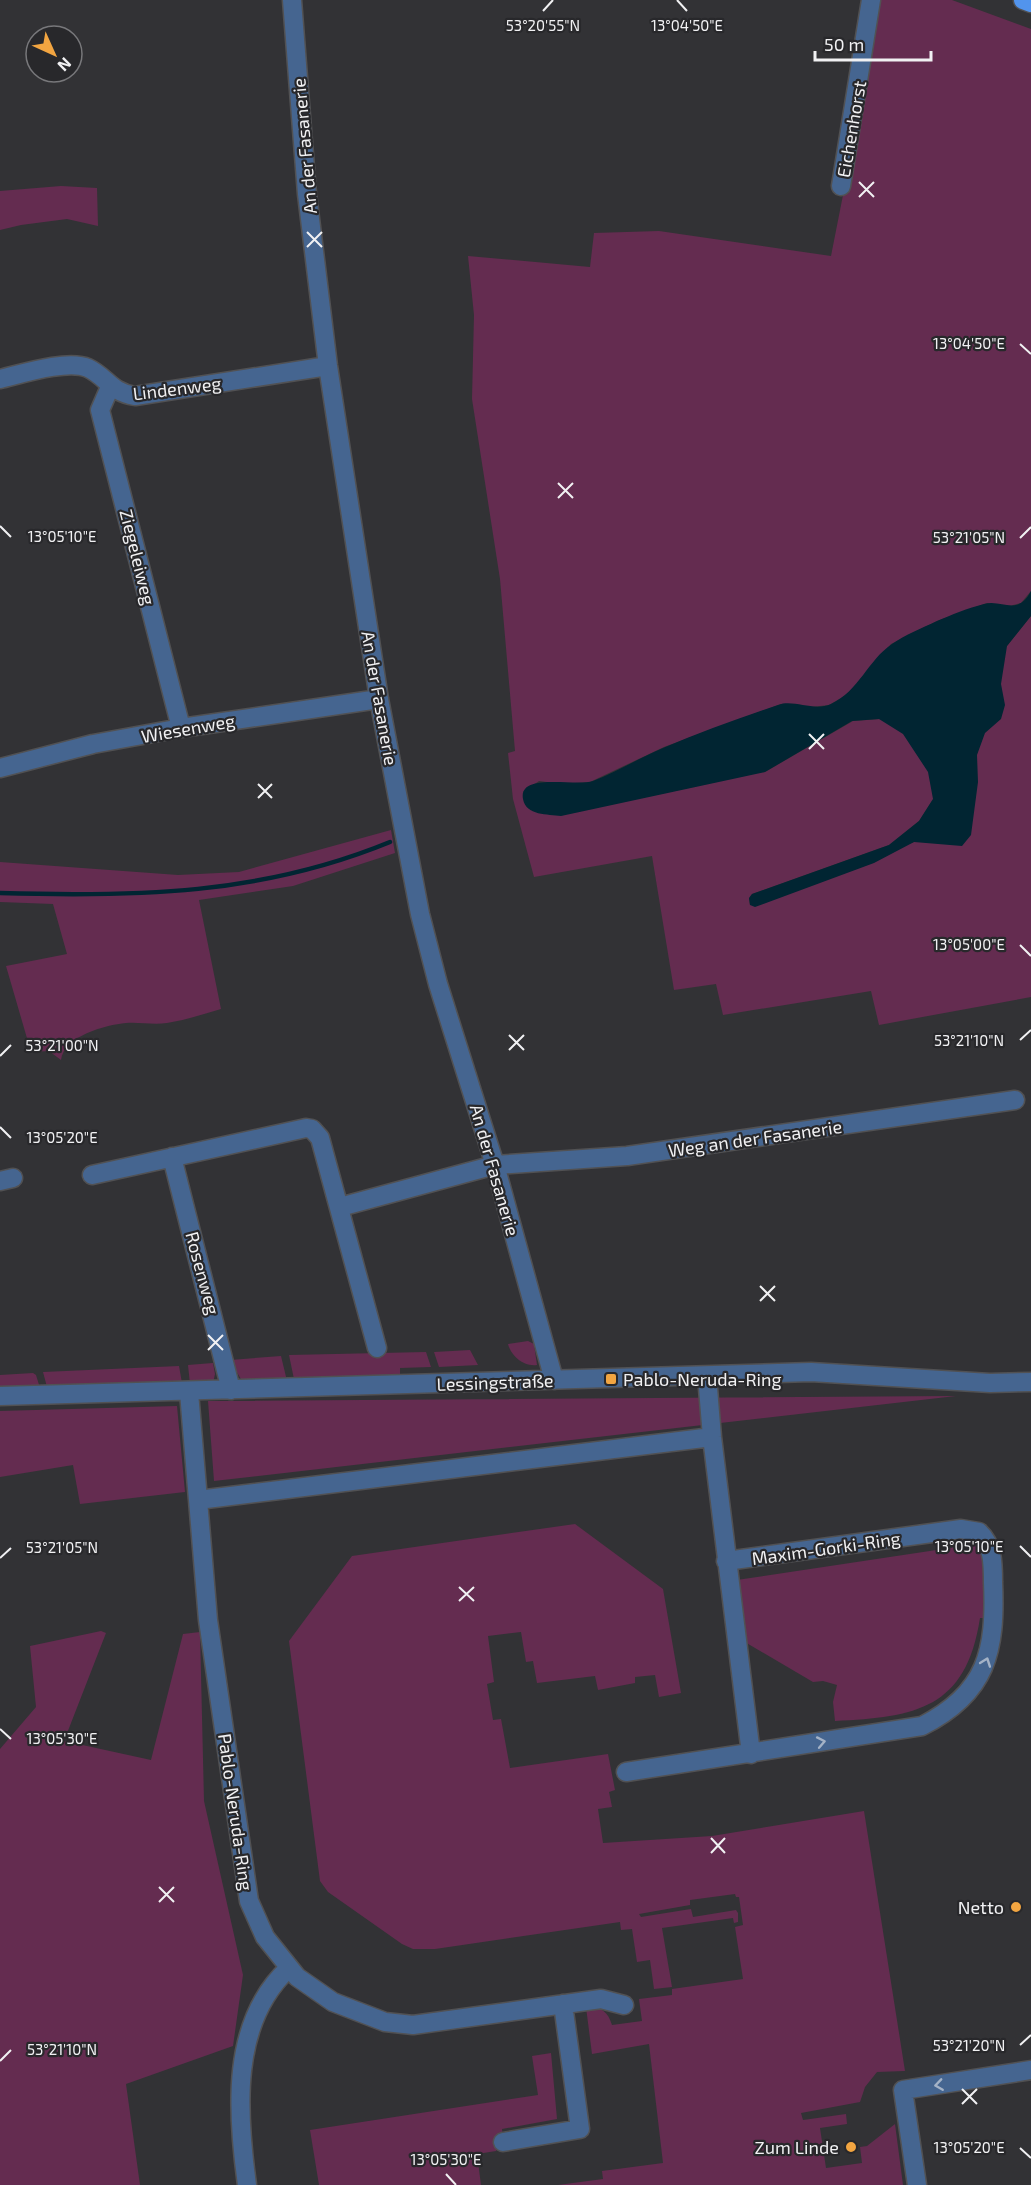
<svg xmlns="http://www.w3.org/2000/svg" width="1031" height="2185" font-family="'Exo 2',sans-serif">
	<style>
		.green { fill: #642c50; fill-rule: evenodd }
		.water { fill: #012532 }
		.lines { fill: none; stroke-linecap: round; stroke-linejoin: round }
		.stream { stroke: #012532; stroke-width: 4.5 }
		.minor-casing { stroke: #515153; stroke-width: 21 }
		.major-casing { stroke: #515153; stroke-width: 21 }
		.minor { stroke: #456590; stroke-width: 18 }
		.major { stroke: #5294ed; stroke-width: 18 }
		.oneway { stroke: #a4b2c6 }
		.ticks { fill: none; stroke: #f1f1f3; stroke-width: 2 }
		.poi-dot { fill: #f2a541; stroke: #28282b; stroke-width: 2 }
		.labels { text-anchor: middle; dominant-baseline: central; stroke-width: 4.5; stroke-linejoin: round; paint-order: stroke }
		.street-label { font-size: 18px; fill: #f1f1f3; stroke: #28282b }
		.poi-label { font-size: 18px; fill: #f1f1f3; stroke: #28282b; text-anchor: end }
		.ticks-label { font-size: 15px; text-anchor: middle; fill: #f1f1f3; stroke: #28282b; stroke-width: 4.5; stroke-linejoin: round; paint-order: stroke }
	</style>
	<rect width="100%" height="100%" fill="#323235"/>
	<path class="green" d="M 876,0 L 952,0 L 1031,29 L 1031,591 L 1021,603 L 1006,607 L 987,603 L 937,621 L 891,644 L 848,694 L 829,705 L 811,707 L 781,704 L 664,747 L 590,782 L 562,784 L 539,781 L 523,792 L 765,772 L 853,721 L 880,719 L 1007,646 L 1031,616 L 1031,997 L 879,1025 L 871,991 L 723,1015 L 716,984 L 674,990 L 652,856 L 534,877 L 513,799 L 508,753 L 515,751 L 500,579 L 472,399 L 474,315 L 468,256 L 590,267 L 594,233 L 659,231 L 831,256 L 858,119 ZM 933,799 L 914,842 L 750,905 L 749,899 L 752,894 L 889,845 L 919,821 Z
		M 61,186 L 97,188 L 98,226 L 67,219 L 21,225 L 0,230 L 0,191 Z
		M 391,830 L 395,853 L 293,886 L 199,900 L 221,1009 C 204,1014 186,1020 167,1023 C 153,1025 140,1022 126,1023 C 105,1025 64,1036 61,1060 L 49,1051 L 31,1052 L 6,966 L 67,954 L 53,904 L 0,902 L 0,862 L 178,875 L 239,872 Z
		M 528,1341 L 534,1344 L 537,1365 C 524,1367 511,1356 508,1344 Z
		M 470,1350 L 478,1365 L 439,1367 L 434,1352 Z
		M 426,1352 L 431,1367 L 400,1368 L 400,1381 L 295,1384 L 289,1355 Z
		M 281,1356 L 288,1385 L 242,1381 L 230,1360 Z
		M 213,1363 L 215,1374 L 213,1383 L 190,1384 L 188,1365 Z
		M 179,1366 L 182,1383 L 47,1387 L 43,1372 Z
		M 33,1373 L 36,1375 L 40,1388 L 0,1391 L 0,1375 Z
		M 956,1396 L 214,1481 L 208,1401 Z
		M 177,1406 L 185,1492 L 80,1504 L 73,1465 L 0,1477 L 0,1411 Z
		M 575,1524 L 663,1589 L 681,1693 L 659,1697 L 655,1675 L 635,1677 L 635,1683 L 598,1690 L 595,1676 L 537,1683 L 533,1661 L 526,1662 L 521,1632 L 488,1636 L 494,1682 L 487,1684 L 493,1720 L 501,1719 L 510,1768 L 608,1754 L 615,1790 L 609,1792 L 612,1807 L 598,1809 L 603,1843 L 712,1836 L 864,1811 L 905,2071 L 877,2072 L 865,2087 L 860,2102 L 801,2113 L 803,2120 L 846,2114 L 847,2124 L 820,2128 L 826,2168 L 862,2163 L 860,2147 L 867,2146 L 895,2124 L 903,2185 L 558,2185 L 603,2179 L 602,2171 L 663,2163 L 649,2044 L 592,2054 L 586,2007 C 600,2006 608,2011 612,2025 L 642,2021 L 639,1999 L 672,1995 L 672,1989 L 743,1979 L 735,1927 L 743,1925 L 739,1897 L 736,1897 L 735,1894 L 690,1900 L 690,1905 L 639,1914 L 641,1917 L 691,1909 L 693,1917 L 736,1910 L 738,1913 L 738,1922 L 734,1923 L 733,1918 L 662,1928 L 672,1987 L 654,1989 L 650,1960 L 637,1962 L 632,1929 L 621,1930 L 620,1922 L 435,1949 L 413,1949 L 402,1944 L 328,1892 L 320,1881 L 289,1641 L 352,1556 Z
		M 961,1535 L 973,1539 L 982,1554 L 988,1618 L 980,1618 C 966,1709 916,1717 835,1721 L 833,1702 L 837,1685 L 823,1681 L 813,1682 L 738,1638 L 730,1581 L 963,1546 Z
		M 101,1631 L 106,1633 L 64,1741 L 151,1760 L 183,1634 L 200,1632 L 204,1801 L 243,1975 L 233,2046 L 126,2084 L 140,2185 L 0,2185 L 0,1749 L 36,1707 L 30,1646 Z
		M 551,2053 L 557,2119 L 502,2129 L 503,2137 L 496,2151 L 477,2154 L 481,2185 L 319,2185 L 310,2130 L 538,2095 L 532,2056 Z"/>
	<path class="water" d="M 1031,591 L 1031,616 L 1007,646 L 1001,684 L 1005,705 L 1001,719 L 985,733 L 977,755 L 978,782 L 971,835 L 962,846 L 914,842 L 874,863 L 755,907 L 750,905 L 749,898 L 752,894 L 889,845 L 919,821 L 933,799 L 928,772 L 903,734 L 879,719 L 852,721 L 765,772 L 561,816 C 548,814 526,816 523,799 C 518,772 576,787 593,781 C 617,772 639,758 663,748 C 700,732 739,718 778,705 C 794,699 814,712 831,704 C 859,691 868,660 892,644 C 905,635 922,628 937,621 C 951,615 968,608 984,604 C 1003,599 1017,617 1031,591 Z"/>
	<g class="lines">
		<path class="stream" d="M 0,893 C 137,897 261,895 390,842"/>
		<g class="minor-casing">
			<path id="minor" d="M 292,0 L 307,194 L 328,366 L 379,699 L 420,914 L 438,984 L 495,1165 L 554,1380
				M 841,186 L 871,0
				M 0,379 C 21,374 68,359 88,368 C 107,377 110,392 135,396 L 328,366
				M 110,387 L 100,410 L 181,728
				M 0,768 L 93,744 L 181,728 L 379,699
				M 172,1157 L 231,1390
				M 92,1175 L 306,1128 L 312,1129 L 320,1138 L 377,1348
				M 0,1181 L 13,1178
				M 340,1207 L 495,1165 L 627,1156 L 1015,1100
				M 707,1376 L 712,1437 L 751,1754
				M 189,1392 L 198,1500
				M 0,1396 L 811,1372 L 990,1383 L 1031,1382
				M 626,1772 L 922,1726 C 987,1693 996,1651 993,1582 C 993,1564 993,1545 979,1532 L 961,1529 L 726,1561
				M 624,2005 L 601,1999 L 413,2025 L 385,2022 L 333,2002 L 297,1977 L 265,1937 L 249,1901 L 208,1620 L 198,1500 L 712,1437
				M 503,2142 L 580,2129 L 563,2004
				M 247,2185 C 237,2113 230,2022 289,1968
				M 917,2185 L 903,2090 L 1031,2070"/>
		</g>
		<g class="major-casing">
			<path id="major" d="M 1023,0 L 1031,3"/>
		</g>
		<use href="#minor" class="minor"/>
		<use href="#major" class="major"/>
	</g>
	<defs><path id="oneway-chevron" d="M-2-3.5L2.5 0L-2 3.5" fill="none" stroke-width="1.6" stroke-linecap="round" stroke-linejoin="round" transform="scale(1.5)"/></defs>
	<g class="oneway">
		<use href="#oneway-chevron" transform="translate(986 1662) rotate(-70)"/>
		<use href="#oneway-chevron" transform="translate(821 1742) rotate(-11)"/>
		<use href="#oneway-chevron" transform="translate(939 2085) rotate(172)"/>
	</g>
	<path class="ticks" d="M 677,0 L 687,11M 543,11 L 553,0M 859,182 L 874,197M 859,197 L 874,182M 307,232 L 322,247M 307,247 L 322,232M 1020,344 L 1031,354M 558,483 L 573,498M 558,498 L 573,483M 0,526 L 11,537M 1020,538 L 1031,527M 809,734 L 824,749M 809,749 L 824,734M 258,784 L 272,798M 258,798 L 272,784M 1020,945 L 1031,956M 509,1035 L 524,1050M 1020,1040 L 1031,1030M 509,1050 L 524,1035M 0,1056 L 11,1045M 0,1127 L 11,1138M 760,1286 L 775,1301M 760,1301 L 775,1286M 208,1335 L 223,1350M 208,1350 L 223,1335M 1020,1546 L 1031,1557M 0,1558 L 11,1548M 459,1587 L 474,1601M 459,1601 L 474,1587M 0,1729 L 11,1739M 711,1838 L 725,1853M 711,1853 L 725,1838M 159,1887 L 174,1902M 159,1902 L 174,1887M 1020,2045 L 1031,2035M 0,2061 L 11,2050M 962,2089 L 977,2104M 962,2104 L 977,2089M 1020,2148 L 1031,2158M 446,2174 L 456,2185"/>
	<g class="poi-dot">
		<rect x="605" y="1373" width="12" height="12" rx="3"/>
		<circle cx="1016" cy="1907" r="6"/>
		<circle cx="851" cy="2147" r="6"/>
	</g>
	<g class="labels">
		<g class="street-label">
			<text transform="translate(851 129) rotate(-80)">Eichenhorst</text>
			<text transform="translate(304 146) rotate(-95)">An der Fasanerie</text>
			<text transform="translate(177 388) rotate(-7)">Lindenweg</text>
			<text transform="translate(138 557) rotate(76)">Ziegeleiweg</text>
			<text transform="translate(380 698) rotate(80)">An der Fasanerie</text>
			<text transform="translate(188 728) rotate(-10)">Wiesenweg</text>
			<text transform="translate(755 1138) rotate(-8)">Weg an der Fasanerie</text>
			<text transform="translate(495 1170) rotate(74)">An der Fasanerie</text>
			<text transform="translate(203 1273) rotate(75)">Rosenweg</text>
			<text transform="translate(495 1382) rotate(-2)">Lessingstraße</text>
			<text transform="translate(826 1548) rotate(-8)">Maxim-Gorki-Ring</text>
			<text transform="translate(236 1812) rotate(82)">Pablo-Neruda-Ring</text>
		</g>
		<g class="poi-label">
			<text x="623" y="1379" text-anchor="start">Pablo-Neruda-Ring</text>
			<text x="1004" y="1907">Netto</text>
			<text x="839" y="2147">Zum Linde</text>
		</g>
	</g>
	<g class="ticks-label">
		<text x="543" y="31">53°20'55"N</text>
		<text x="687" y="31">13°04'50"E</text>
		<text x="969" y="349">13°04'50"E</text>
		<text x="62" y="542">13°05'10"E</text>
		<text x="969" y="543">53°21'05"N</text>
		<text x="969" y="950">13°05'00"E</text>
		<text x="969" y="1046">53°21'10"N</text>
		<text x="62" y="1051">53°21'00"N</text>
		<text x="62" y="1143">13°05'20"E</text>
		<text x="969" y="1552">13°05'10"E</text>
		<text x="62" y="1553">53°21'05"N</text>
		<text x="62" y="1744">13°05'30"E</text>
		<text x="969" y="2051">53°21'20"N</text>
		<text x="62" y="2055">53°21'10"N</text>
		<text x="969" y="2153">13°05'20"E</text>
		<text x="446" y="2165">13°05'30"E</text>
	</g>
	<g transform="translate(54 54) rotate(135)"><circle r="28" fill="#28282b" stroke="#78787b" stroke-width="1.5"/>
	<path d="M0-4.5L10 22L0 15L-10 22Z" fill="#f2a541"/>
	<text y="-9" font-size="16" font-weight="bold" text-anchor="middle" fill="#f1f1f3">N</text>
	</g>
	<path d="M815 51v9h116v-9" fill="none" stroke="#f1f1f3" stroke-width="3"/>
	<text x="824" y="51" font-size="18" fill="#f1f1f3" stroke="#28282b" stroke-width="4.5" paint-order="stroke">50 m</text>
</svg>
